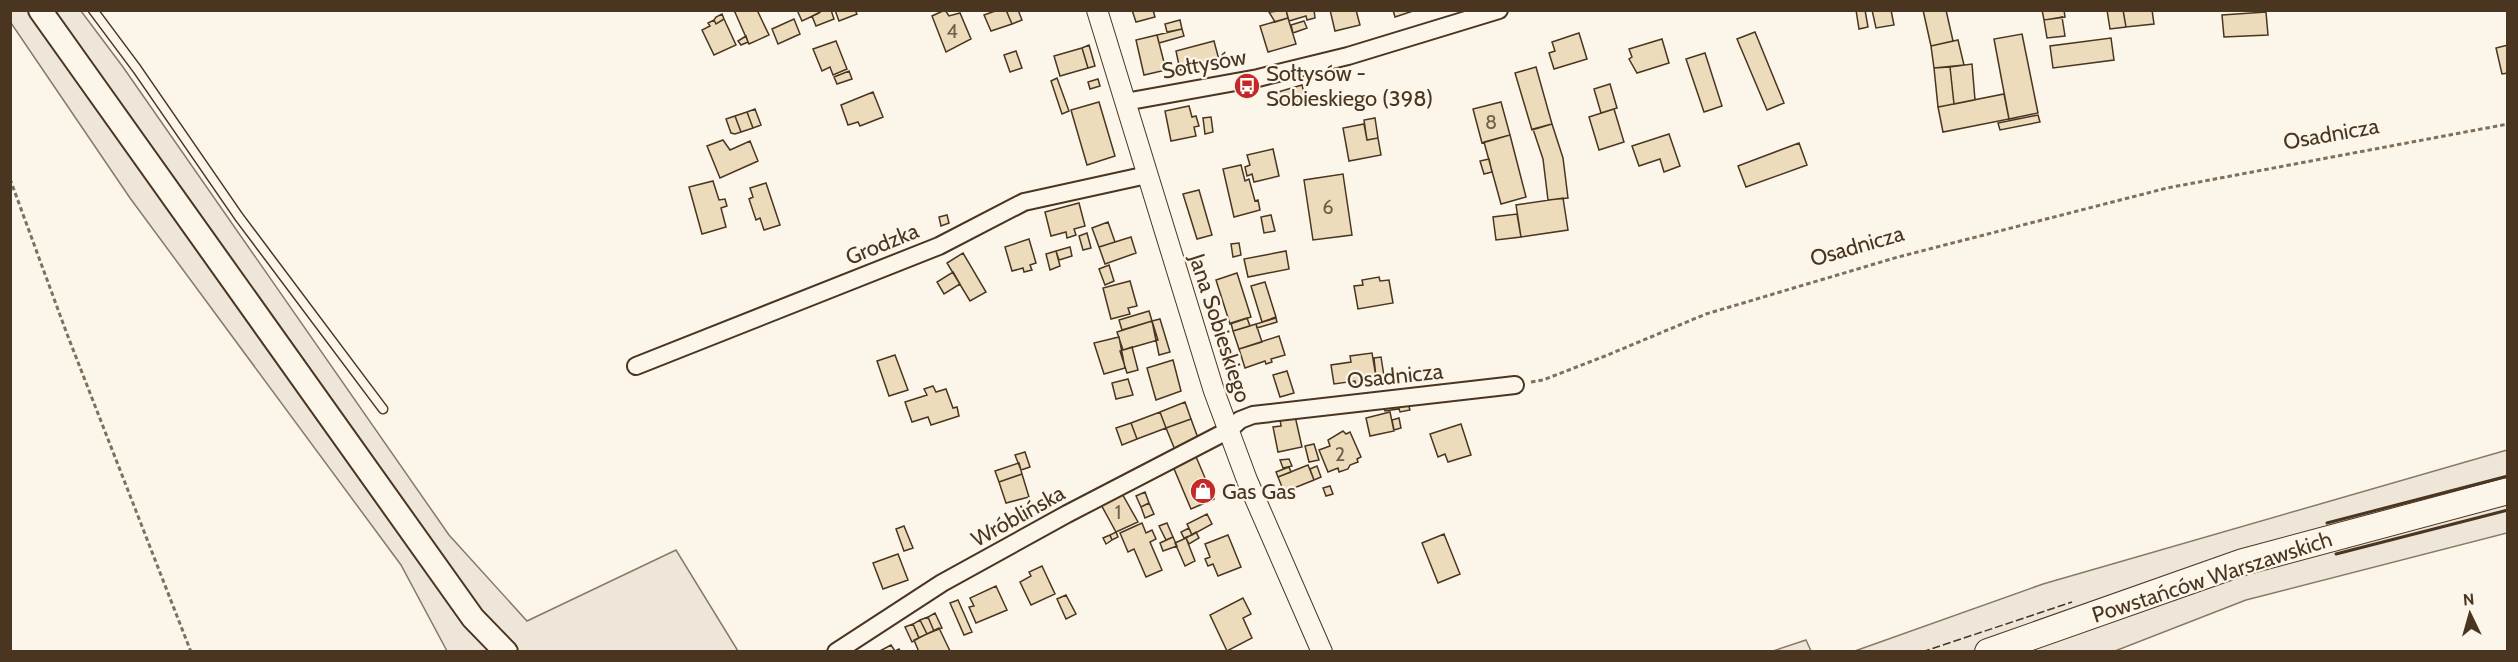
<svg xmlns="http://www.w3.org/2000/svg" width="2518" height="662" font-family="Cabin,sans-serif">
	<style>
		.green { fill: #ede6d9; stroke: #887966; stroke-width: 1.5 }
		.building { fill: #ecdcbc; stroke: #4a3520; stroke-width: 1.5 }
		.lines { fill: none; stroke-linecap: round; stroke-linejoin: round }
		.service-casing { stroke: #4a3520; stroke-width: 11 }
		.minor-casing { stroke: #4a3520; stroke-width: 20 }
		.tertiary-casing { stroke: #4a3520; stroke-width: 22 }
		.secondary-casing { stroke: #4a3520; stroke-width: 26 }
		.primary-casing { stroke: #4a3520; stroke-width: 28 }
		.path { stroke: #7f6f5c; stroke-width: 3; stroke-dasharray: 4.5 3; stroke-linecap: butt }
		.service { stroke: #fbf6e9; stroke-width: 8 }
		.minor { stroke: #fbf6e9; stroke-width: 16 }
		.tertiary { stroke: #fbf6e9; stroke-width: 20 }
		.secondary { stroke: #fbf6e9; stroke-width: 22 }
		.primary { stroke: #fbf6e9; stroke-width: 26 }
		.fence { stroke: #4a3520; stroke-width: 1.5; stroke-dasharray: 8 3; stroke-linecap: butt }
		.wall { stroke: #4a3520; stroke-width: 3 }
		.labels { text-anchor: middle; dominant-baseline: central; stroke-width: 4.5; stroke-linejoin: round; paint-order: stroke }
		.number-label { font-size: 20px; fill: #725f47 }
		.street-label { font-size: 22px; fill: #4a3520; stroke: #fbf6e9 }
		.poi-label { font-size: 22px; fill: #4a3520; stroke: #fbf6e9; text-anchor: start }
	</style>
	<rect width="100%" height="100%" fill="#fbf6e9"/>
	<path class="green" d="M 10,11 L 81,11 L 123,67 L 449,535 L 527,621 L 676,550 L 738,651 L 447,651 L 401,565 L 130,198 L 11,23 Z
		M 2507,450 L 2507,533 L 2246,600 L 2115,651 L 1852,652 L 2043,584 Z
		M 1806,640 L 1811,651 L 1773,651 Z"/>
	<path class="building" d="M 734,10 L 757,10 L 769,35 L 749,44 Z
		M 797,10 L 818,10 L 819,13 L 802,21 Z
		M 824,10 L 831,10 L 834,19 L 816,26 L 812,16 Z
		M 835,10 L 855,10 L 857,14 L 839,21 Z
		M 945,10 L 949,16 L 960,13 L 971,39 L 946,52 L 932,16 Z
		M 998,10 L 1006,10 L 1012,24 L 991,31 L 984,15 Z
		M 1006,10 L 1018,10 L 1022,20 L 1012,24 Z
		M 1132,10 L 1153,10 L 1155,17 L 1136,22 Z
		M 1286,10 L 1314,10 L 1315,18 L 1307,20 L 1306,16 L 1289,21 Z
		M 1286,10 L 1288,18 L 1275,22 L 1269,12 Z
		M 1330,10 L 1356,10 L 1360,25 L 1335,31 Z
		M 1393,10 L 1416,10 L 1395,17 Z
		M 1856,10 L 1865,10 L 1868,27 L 1859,29 Z
		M 1872,10 L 1891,10 L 1894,25 L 1876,28 Z
		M 1923,10 L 1946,10 L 1953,41 L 1931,46 Z
		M 2042,10 L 2064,10 L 2065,17 L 2044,20 Z
		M 2107,10 L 2123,10 L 2126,27 L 2110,29 Z
		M 2123,10 L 2152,10 L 2154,24 L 2126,27 Z
		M 2266,12 L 2268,35 L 2224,37 L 2222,15 Z
		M 722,14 L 724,19 L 716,24 L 714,20 L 716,17 Z
		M 2062,17 L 2065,36 L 2047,38 L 2044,20 Z
		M 1288,18 L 1296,44 L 1268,52 L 1260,26 Z
		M 724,19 L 736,45 L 714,55 L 702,30 L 710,26 L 708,23 L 714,20 L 716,24 Z
		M 794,19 L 800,34 L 778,44 L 772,29 Z
		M 1180,20 L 1182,29 L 1167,32 L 1165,24 Z
		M 1304,21 L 1307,28 L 1293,33 L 1291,25 Z
		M 1182,29 L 1184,36 L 1159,43 L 1157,35 Z
		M 1755,32 L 1784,103 L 1767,110 L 1737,39 Z
		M 1579,33 L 1587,59 L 1554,69 L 1549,53 L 1555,51 L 1552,42 Z
		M 2022,34 L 2038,113 L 2009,119 L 1994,39 Z
		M 1157,35 L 1166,70 L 1144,75 L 1136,40 Z
		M 746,36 L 748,42 L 741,45 L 738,41 Z
		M 2111,38 L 2114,60 L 2053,68 L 2050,46 Z
		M 1662,39 L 1669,63 L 1637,73 L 1629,59 L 1632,57 L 1629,49 Z
		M 1958,40 L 1964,65 L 1934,68 L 1931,46 Z
		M 836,41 L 847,69 L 833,75 L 830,67 L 822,71 L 813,49 Z
		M 1214,41 L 1219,60 L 1180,70 L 1176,51 Z
		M 1089,45 L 1095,66 L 1088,68 L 1082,48 Z
		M 2508,45 L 2508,73 L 2502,74 L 2496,48 Z
		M 1082,48 L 1088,68 L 1060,76 L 1054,56 Z
		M 1016,51 L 1022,68 L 1010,72 L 1004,55 Z
		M 1705,53 L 1722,106 L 1704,112 L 1686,59 Z
		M 1972,64 L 1975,100 L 1954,104 L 1950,67 Z
		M 1536,67 L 1552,124 L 1532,130 L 1515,73 Z
		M 1950,67 L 1954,104 L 1938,107 L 1934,68 Z
		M 849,71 L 852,79 L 837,84 L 834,77 Z
		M 1057,78 L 1069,111 L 1062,114 L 1051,81 Z
		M 1098,79 L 1100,86 L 1090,89 L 1088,82 Z
		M 1610,84 L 1617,108 L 1601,113 L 1594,89 Z
		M 1302,85 L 1306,100 L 1282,107 L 1278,92 Z
		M 873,92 L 883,117 L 860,126 L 858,122 L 848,125 L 841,105 Z
		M 2004,94 L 2009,119 L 1943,132 L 1938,107 Z
		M 1099,102 L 1115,156 L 1087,165 L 1071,110 Z
		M 1501,102 L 1510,135 L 1482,143 L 1473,109 Z
		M 1189,106 L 1192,117 L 1196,116 L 1199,126 L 1194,127 L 1196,136 L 1171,141 L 1165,111 Z
		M 755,109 L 761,125 L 753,128 L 747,112 Z
		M 1614,109 L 1624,142 L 1599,150 L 1589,117 Z
		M 747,112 L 753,128 L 741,132 L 735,116 Z
		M 2038,115 L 2040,122 L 2000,130 L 1998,123 Z
		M 735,116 L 741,132 L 735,134 L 731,133 L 726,119 Z
		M 1211,117 L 1213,132 L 1205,134 L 1203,118 Z
		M 1375,118 L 1378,138 L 1367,140 L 1364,120 Z
		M 1364,124 L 1367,140 L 1378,138 L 1381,155 L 1349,161 L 1343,128 Z
		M 1552,124 L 1563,158 L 1568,198 L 1548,200 L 1543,159 L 1533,129 Z
		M 1669,134 L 1680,166 L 1664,172 L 1660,159 L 1639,166 L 1632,146 Z
		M 1510,135 L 1526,197 L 1501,204 L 1484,142 Z
		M 723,140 L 730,150 L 750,141 L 758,161 L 720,178 L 707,146 Z
		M 1799,143 L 1807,165 L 1746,187 L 1738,166 Z
		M 1273,149 L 1279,176 L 1254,182 L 1252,174 L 1247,176 L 1245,167 L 1250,165 L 1247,155 Z
		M 1489,159 L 1492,172 L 1484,174 L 1480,161 Z
		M 1241,165 L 1245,181 L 1249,179 L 1255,201 L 1258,200 L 1260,210 L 1234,217 L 1223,169 Z
		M 1343,174 L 1352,235 L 1313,240 L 1304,180 Z
		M 713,181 L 719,200 L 725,199 L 727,206 L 721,208 L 726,227 L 702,234 L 689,187 Z
		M 766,183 L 780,225 L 764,230 L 760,218 L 756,220 L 749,199 L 753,197 L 750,188 Z
		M 1199,190 L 1212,235 L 1197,239 L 1183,194 Z
		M 1563,198 L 1568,230 L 1521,237 L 1516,205 Z
		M 1079,203 L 1085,226 L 1074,229 L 1076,235 L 1067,238 L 1066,232 L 1051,236 L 1045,212 Z
		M 1517,214 L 1521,237 L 1496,240 L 1493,217 Z
		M 947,215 L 949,223 L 941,226 L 939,217 Z
		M 1271,215 L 1275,231 L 1264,233 L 1261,217 Z
		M 1108,222 L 1115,242 L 1099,247 L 1092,228 Z
		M 1087,233 L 1091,248 L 1083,250 L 1079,236 Z
		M 1131,237 L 1136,253 L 1105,264 L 1099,247 Z
		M 1029,239 L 1036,263 L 1030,265 L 1032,270 L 1024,272 L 1023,268 L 1012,271 L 1005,247 Z
		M 1239,243 L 1241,255 L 1233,257 L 1231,244 Z
		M 1070,247 L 1072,256 L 1059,260 L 1056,251 Z
		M 1056,251 L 1060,266 L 1050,270 L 1046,254 Z
		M 1286,251 L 1289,269 L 1248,277 L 1244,259 Z
		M 963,253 L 986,292 L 970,301 L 947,263 Z
		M 1109,265 L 1114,281 L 1105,285 L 1099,269 Z
		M 953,272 L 960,284 L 944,294 L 937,282 Z
		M 1237,273 L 1251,317 L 1230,324 L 1216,280 Z
		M 1379,277 L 1380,281 L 1389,280 L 1393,303 L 1358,309 L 1354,286 L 1363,285 L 1362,280 Z
		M 1130,281 L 1137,306 L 1128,308 L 1130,314 L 1111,319 L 1103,288 Z
		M 1265,282 L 1276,317 L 1262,322 L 1251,286 Z
		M 1149,311 L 1152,321 L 1122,330 L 1119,320 Z
		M 1247,318 L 1250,326 L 1233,331 L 1231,323 Z
		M 1276,318 L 1277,322 L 1257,328 L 1256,324 Z
		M 1160,319 L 1170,352 L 1159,355 L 1152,321 Z
		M 1152,321 L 1158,340 L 1123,350 L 1117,332 Z
		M 1256,324 L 1262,342 L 1239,349 L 1233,331 Z
		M 1279,336 L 1285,355 L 1271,359 L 1272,362 L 1266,364 L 1265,361 L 1245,368 L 1239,349 Z
		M 1119,337 L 1125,368 L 1104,374 L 1094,343 Z
		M 1132,347 L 1138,370 L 1127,373 L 1120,351 Z
		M 1372,353 L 1376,377 L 1366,379 L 1367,384 L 1356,386 L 1355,381 L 1334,384 L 1331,365 L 1351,362 L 1350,356 Z
		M 895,355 L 908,390 L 889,396 L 877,361 Z
		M 1381,357 L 1384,376 L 1376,377 L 1374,358 Z
		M 1173,360 L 1181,391 L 1156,400 L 1147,368 Z
		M 1287,371 L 1294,393 L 1280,397 L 1273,375 Z
		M 1128,379 L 1133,395 L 1116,399 L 1112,383 Z
		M 933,386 L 936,392 L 946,389 L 953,408 L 957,407 L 959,416 L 931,425 L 928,417 L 912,422 L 905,402 L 927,395 L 924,389 Z
		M 1185,402 L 1191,419 L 1166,428 L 1160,412 Z
		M 1408,404 L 1410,410 L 1400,412 L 1398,405 Z
		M 1398,405 L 1398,409 L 1385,411 L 1384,406 Z
		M 1160,412 L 1166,428 L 1137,439 L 1131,423 Z
		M 1390,412 L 1394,431 L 1370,436 L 1366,418 Z
		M 1295,416 L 1302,447 L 1278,452 L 1273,427 L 1281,426 L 1280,419 Z
		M 1399,418 L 1401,428 L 1394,430 L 1392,420 Z
		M 1191,419 L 1198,438 L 1175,450 L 1166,428 Z
		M 1131,423 L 1137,439 L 1122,445 L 1116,428 Z
		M 1461,424 L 1471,455 L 1448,462 L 1445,454 L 1438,457 L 1430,434 Z
		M 1343,431 L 1346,434 L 1350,432 L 1361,457 L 1357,459 L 1358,462 L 1350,465 L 1348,469 L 1339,472 L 1338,468 L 1328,472 L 1319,450 L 1330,446 L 1328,440 Z
		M 1314,444 L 1319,460 L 1309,462 L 1305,446 Z
		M 1025,452 L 1030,467 L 1021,470 L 1015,455 Z
		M 1194,452 L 1214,499 L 1191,509 L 1172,464 Z
		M 1289,459 L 1292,466 L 1283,468 L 1280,460 Z
		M 1019,463 L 1022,474 L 999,482 L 995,471 Z
		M 1308,465 L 1314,480 L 1284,492 L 1278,477 Z
		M 1317,466 L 1321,477 L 1314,480 L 1310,469 Z
		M 1289,467 L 1291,472 L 1278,477 L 1276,472 Z
		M 1022,474 L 1029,497 L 1006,503 L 999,482 Z
		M 1330,486 L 1333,494 L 1326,496 L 1323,488 Z
		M 1120,490 L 1138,522 L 1116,532 L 1099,501 Z
		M 1145,492 L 1149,503 L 1141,507 L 1136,496 Z
		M 1149,503 L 1154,514 L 1145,518 L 1141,507 Z
		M 1207,514 L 1212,524 L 1192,535 L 1187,524 Z
		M 1142,523 L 1146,533 L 1152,530 L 1156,539 L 1150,542 L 1162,570 L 1146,577 L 1134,549 L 1128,552 L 1120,533 Z
		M 1167,523 L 1173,537 L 1166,540 L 1159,526 Z
		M 904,526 L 913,548 L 904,551 L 896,529 Z
		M 1189,528 L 1192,535 L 1184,538 L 1181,532 Z
		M 1116,532 L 1118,537 L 1112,540 L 1110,535 Z
		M 1196,532 L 1199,538 L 1189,544 L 1186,538 Z
		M 1444,534 L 1460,574 L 1438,583 L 1422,543 Z
		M 1110,535 L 1112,540 L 1106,544 L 1103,538 Z
		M 1228,535 L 1241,567 L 1218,576 L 1213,564 L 1208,566 L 1205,559 L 1210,557 L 1205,544 Z
		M 1173,537 L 1177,546 L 1163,551 L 1160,543 Z
		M 1186,538 L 1195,561 L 1185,566 L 1175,543 Z
		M 898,554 L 908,580 L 883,589 L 873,563 Z
		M 1042,566 L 1055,594 L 1031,605 L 1020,582 L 1031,576 L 1029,572 Z
		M 996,586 L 1007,610 L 976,623 L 969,607 L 974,606 L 970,598 Z
		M 1066,595 L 1076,614 L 1066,619 L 1057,599 Z
		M 1243,598 L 1251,614 L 1243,618 L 1252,638 L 1227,651 L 1210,615 Z
		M 958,600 L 972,632 L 964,635 L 950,603 Z
		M 935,613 L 942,628 L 934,631 L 928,617 Z
		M 928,617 L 934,631 L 927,634 L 920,620 Z
		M 920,620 L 927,634 L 919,638 L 913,624 Z
		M 913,624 L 919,638 L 912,642 L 905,627 Z
		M 939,628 L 950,651 L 919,652 L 914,640 Z
		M 891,645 L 895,651 L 899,649 L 901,652 L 878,652 Z"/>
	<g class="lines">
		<g class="service-casing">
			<path id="service" d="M 93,10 L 137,69 L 239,217 L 383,409"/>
		</g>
		<g class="minor-casing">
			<path id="minor" d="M 1125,102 L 1258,78 L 1348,56 L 1499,10
				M 636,366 L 939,246 L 1024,202 L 1147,175
				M 836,652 L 942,583 L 1067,514 L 1229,430 L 1240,420 L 1253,415 L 1515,385"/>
		</g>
		<g class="tertiary-casing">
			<path id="tertiary" d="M 1097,10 L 1214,391 L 1247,480 L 1322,652"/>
		</g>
		<g class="secondary-casing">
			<path id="secondary" d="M 40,10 L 473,618 L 506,652"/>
		</g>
		<g class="primary-casing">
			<path id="primary" d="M 1988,652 L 2243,562 L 2508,491"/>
		</g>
		<path class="path" d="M 10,179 L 67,334 L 191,652
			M 1531,382 L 1543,380 L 1605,356 L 1706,314 L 1898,257 L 2167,188 L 2508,124"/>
		<use href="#service" class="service"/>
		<use href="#minor" class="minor"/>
		<use href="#tertiary" class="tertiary"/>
		<use href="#secondary" class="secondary"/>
		<use href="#primary" class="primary"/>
		<path class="fence" d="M 1922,652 L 2072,602"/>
		<path class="wall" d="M 2327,523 L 2508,476
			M 2336,554 L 2508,510"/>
	</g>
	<defs>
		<g id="bus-disc" transform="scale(1.35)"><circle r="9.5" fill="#c62828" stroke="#fbf6e9"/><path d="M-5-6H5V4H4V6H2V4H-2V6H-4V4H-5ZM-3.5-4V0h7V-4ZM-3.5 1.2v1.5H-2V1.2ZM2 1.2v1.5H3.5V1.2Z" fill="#fff"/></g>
		<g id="shop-disc" transform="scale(1.35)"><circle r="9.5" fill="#c62828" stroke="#fbf6e9"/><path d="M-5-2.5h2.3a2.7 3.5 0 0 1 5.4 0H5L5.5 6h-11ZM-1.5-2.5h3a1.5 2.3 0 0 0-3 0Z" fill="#fff"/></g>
	</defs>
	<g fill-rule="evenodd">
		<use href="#bus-disc" x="1247" y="86"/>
		<use href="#shop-disc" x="1203" y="491"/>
	</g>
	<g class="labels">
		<g class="number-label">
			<text x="952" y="31">4</text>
			<text x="1491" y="122">8</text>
			<text x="1328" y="207">6</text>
			<text x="1340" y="454">2</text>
			<text x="1118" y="512">1</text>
		</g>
		<g class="street-label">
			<text transform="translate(1204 64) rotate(-10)">Sołtysów</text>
			<text transform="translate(2331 134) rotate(-10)">Osadnicza</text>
			<text transform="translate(882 244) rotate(-22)">Grodzka</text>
			<text transform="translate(1857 246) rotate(-16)">Osadnicza</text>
			<text transform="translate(1220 328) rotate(72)">Jana Sobieskiego</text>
			<text transform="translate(1395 376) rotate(-6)">Osadnicza</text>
			<text transform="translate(1018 516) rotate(-29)">Wróblińska</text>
			<text transform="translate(2212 577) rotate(-18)">Powstańców Warszawskich</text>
		</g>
		<g class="poi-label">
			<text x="1266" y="73">Sołtysów -<tspan x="1266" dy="25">Sobieskiego (398)</tspan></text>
			<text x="1222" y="491">Gas Gas</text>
		</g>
	</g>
	<rect width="2518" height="662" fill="none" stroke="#4a3520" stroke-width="24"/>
	<g transform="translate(2470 614) rotate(355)" stroke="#fbf6e9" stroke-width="4.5" paint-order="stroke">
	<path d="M0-4.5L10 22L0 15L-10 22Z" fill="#4a3520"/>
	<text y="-9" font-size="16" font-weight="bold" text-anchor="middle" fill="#4a3520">N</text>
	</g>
</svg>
